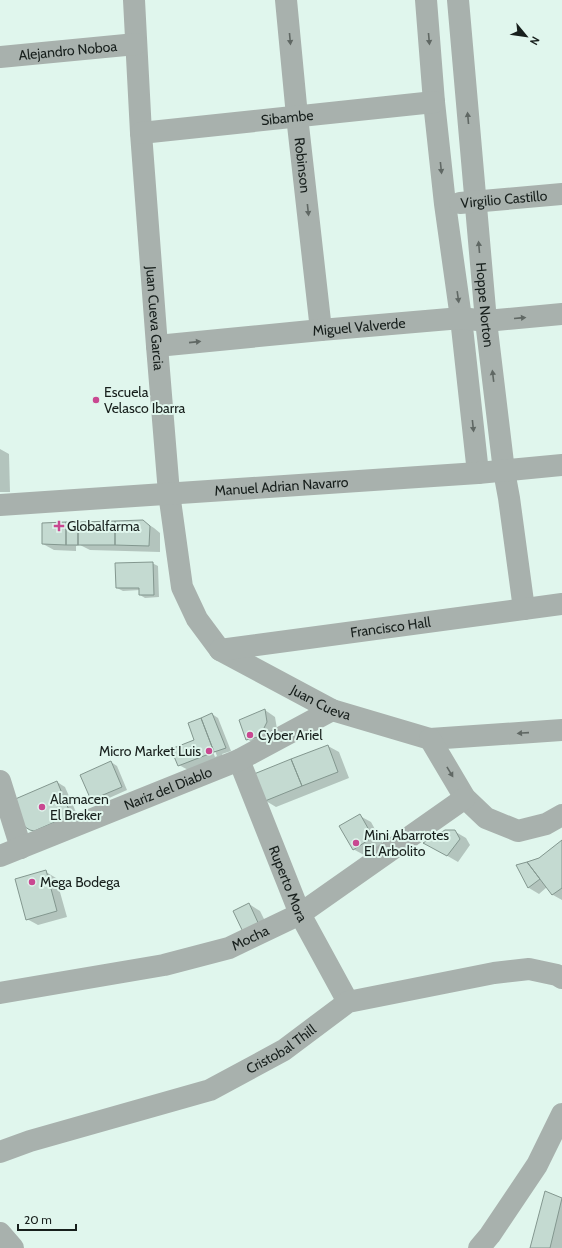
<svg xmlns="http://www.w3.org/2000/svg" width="562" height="1248" font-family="Cabin,sans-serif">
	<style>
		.shadow { fill: #0003; fill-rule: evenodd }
		.building { fill: #c4dad1; stroke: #83978f }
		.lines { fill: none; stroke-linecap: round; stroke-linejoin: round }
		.minor { stroke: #a8b1ad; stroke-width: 22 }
		.oneway { fill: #606864 }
		.poi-dot { fill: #c94891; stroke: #e0f6ed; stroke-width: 1.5 }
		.labels { text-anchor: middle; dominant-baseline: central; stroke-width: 4; stroke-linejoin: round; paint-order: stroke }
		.street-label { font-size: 14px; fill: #171f1c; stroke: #e0f6ed }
		.poi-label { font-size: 14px; fill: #171f1c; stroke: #e0f6ed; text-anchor: start }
	</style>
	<rect width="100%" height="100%" fill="#e0f6ed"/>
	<path class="shadow" d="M 0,449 L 9,454 L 10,492 L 0,492 Z
		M 143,521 L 154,528 L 160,533 L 160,552 L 90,550 L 80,545 L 76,546 L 76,551 L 54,550 L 43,544 Z
		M 152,563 L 158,566 L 159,597 L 145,598 L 140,595 L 140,590 L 123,591 L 117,588 Z
		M 265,710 L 275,717 L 277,729 L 258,746 L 247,739 Z
		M 212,714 L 218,718 L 231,751 L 222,754 L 224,758 L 190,771 L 179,765 L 173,750 L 196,740 L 189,724 ZM 203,726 L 205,726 L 217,756 L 215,757 Z
		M 328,746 L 339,752 L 349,778 L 276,807 L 266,801 Z
		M 111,762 L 117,766 L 127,790 L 98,803 L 92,800 L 82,776 Z
		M 57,782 L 65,787 L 79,819 L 39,834 Z
		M 360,816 L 371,822 L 383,844 L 364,855 L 353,849 Z
		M 454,831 L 466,838 L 470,845 L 458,862 L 425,843 Z
		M 562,841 L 562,900 L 553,895 L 547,887 L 539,894 L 529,888 L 518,865 L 539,858 Z
		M 46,872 L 56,878 L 67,917 L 38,925 L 27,919 Z
		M 249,904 L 260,911 L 271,933 L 256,940 Z
		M 546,1193 L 562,1200 L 562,1248 L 531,1248 Z"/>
	<path class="building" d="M 143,520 L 150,526 L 149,546 L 115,545 L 115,521 Z
		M 115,521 L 115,545 L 78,545 L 78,522 Z
		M 66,522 L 66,545 L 42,544 L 42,523 Z
		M 66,522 L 78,522 L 78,545 L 66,545 Z
		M 153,562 L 154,595 L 139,595 L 139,588 L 116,588 L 115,563 Z
		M 265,709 L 267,722 L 261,734 L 258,737 L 246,740 L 239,720 Z
		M 212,713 L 226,748 L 214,752 L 201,718 Z
		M 201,718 L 214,752 L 178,766 L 171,749 L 194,740 L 188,723 Z
		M 328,745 L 338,772 L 302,786 L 291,759 Z
		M 291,759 L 302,786 L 265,801 L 254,774 Z
		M 111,761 L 122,787 L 91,800 L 80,775 Z
		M 57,781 L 71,815 L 34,831 L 30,830 L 25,827 L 13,800 Z
		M 360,814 L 373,837 L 353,850 L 339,826 Z
		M 445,830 L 455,830 L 460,839 L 447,856 L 423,843 Z
		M 562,840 L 562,888 L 552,895 L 527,862 L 539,858 Z
		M 527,862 L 540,879 L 528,888 L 516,865 Z
		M 46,870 L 57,911 L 26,920 L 15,879 Z
		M 249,903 L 260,927 L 244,934 L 233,911 Z
		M 545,1191 L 562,1198 L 550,1248 L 530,1248 Z"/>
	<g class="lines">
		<g class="minor">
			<path id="s1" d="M 134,0 L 141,133 L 157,346 L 169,493 L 182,587 L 197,619 L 220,650 L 332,710 L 430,739 L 562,730"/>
			<path id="s2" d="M 286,0 L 297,116 L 321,330"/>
			<path d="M 426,0 L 434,102 L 445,204 L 461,318 L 478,473"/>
			<path id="s3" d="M 458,0 L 486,321 L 504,471 L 509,498 L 524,609"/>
			<path id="s4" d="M 0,57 L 136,44"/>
			<path id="s5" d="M 141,133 L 434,102"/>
			<path id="s6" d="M 460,203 L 562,194"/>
			<path id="s7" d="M 157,346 L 321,330 L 461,318 L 486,321 L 562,314"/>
			<path id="s8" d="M 0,505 L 478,473 L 562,465"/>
			<path id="s9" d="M 220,650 L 562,604"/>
			<path d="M 430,739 L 465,798 L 486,818 L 518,831 L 546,824 L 562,815"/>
			<path id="s10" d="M 239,760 L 300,914 L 348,1002"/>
			<path d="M 0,781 L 21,848"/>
			<path id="s11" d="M 0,856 L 239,760 L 332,710"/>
			<path id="s12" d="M 0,993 L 164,965 L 229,948 L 300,914 L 465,798"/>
			<path id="s13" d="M 0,1152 L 30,1141 L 210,1090 L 284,1050 L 348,1002 L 494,973 L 529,969 L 557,975 L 562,978"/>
			<path d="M 0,1233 L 13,1248"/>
			<path d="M 479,1248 L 490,1235 L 537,1165 L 562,1114"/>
		</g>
	</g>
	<defs><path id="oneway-solid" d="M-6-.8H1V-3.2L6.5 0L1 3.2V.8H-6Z"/></defs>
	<g class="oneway">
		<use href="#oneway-solid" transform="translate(290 39) rotate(85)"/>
		<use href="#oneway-solid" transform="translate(429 39) rotate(85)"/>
		<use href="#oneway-solid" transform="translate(468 118) rotate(-95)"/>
		<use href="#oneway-solid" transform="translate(441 168) rotate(84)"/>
		<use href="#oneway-solid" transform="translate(308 210) rotate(84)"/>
		<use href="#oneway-solid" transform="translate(479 247) rotate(-95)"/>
		<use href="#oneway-solid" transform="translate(458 297) rotate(82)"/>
		<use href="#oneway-solid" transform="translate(520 318) rotate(-5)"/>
		<use href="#oneway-solid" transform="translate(195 342) rotate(-6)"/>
		<use href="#oneway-solid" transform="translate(493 376) rotate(-97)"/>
		<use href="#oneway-solid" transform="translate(473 426) rotate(84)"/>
		<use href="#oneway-solid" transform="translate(523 733) rotate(176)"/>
		<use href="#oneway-solid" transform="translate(450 772) rotate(59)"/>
	</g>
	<g class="poi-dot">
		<circle cx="96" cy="400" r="4"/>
		<path d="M57 520h4v4h4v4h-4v4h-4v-4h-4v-4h4z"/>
		<circle cx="250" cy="735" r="4"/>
		<circle cx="209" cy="751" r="4"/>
		<circle cx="42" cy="807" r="4"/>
		<circle cx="356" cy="843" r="4"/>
		<circle cx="32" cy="882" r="4"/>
	</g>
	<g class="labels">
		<g class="street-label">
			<text stroke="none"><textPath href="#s4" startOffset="68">Alejandro Noboa</textPath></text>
			<text stroke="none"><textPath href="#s5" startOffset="147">Sibambe</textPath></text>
			<text stroke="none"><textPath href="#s2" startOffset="166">Robinson</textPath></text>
			<text stroke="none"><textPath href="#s6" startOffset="44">Virgilio Castillo</textPath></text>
			<text stroke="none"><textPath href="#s3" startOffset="306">Hoppe Norton</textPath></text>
			<text stroke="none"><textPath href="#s1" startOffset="319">Juan Cueva Garcia</textPath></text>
			<text stroke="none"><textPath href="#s7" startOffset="203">Miguel Valverde</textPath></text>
			<text stroke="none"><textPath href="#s8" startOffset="282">Manuel Adrian Navarro</textPath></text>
			<text stroke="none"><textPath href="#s9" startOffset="172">Francisco Hall</textPath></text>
			<text stroke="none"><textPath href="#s1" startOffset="777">Juan Cueva</textPath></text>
			<text stroke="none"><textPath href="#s11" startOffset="181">Nariz del Diablo</textPath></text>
			<text stroke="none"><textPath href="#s10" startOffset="133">Ruperto Mora</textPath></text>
			<text stroke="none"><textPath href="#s12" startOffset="257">Mocha</textPath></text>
			<text stroke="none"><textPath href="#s13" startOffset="301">Cristobal Thill</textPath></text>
		</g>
		<g class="poi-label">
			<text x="104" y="392">Escuela<tspan x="104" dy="16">Velasco Ibarra</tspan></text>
			<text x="67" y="526">Globalfarma</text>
			<text x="258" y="735">Cyber Ariel</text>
			<text x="201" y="751" text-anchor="end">Micro Market Luis</text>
			<text x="50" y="799">Alamacen<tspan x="50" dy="16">El Breker</tspan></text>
			<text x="364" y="835">Mini Abarrotes<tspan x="364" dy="16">El Arbolito</tspan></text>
			<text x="40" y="882">Mega Bodega</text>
		</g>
	</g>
	<g transform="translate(526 36) rotate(119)" stroke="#e0f6ed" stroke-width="3" paint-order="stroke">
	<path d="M0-3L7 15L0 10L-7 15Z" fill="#171f1c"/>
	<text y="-6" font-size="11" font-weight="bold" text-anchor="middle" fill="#171f1c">N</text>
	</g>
	<path d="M18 1224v6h58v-6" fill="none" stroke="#171f1c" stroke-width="2"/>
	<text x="24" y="1224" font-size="12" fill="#171f1c" stroke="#e0f6ed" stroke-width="3" paint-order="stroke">20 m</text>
</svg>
